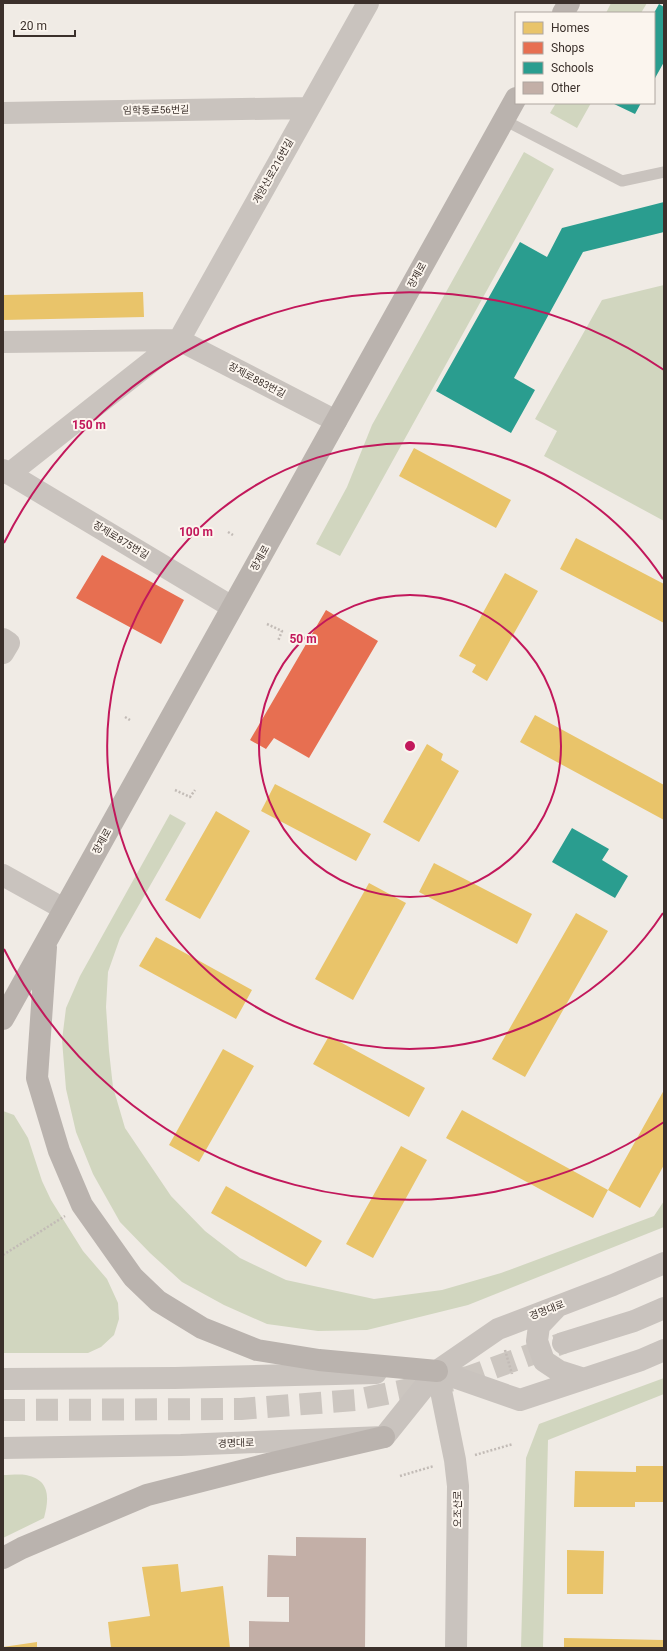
<svg xmlns="http://www.w3.org/2000/svg" width="667" height="1651" font-family="Roboto,'Noto Sans KR',sans-serif">
	<style>
		.green { fill: #d1d6bf }
		.homes { fill: #e9c46a }
		.shops { fill: #e76f51 }
		.schools { fill: #2a9d8f }
		.building { fill: #c3afa7 }
		.lines { fill: none; stroke-linecap: round; stroke-linejoin: round }
		.tertiary-tunnel { stroke: #ccc6c0; stroke-width: 22; stroke-dasharray: 22 11; stroke-linecap: butt }
		.path { stroke: #c2bbb6; stroke-width: 2.5; stroke-dasharray: 2 2; stroke-linecap: butt }
		.service { stroke: #c9c3be; stroke-width: 11 }
		.minor { stroke: #c9c3be; stroke-width: 22 }
		.tertiary { stroke: #c9c3be; stroke-width: 22 }
		.secondary { stroke: #bab3ae; stroke-width: 22 }
		.ring { fill: none; stroke: #c2185b; stroke-width: 2 }
		.labels { text-anchor: middle; dominant-baseline: central; stroke-width: 4; stroke-linejoin: round; paint-order: stroke }
		.street-label { font-size: 10px; fill: #3b302b; stroke: #fbf5ee }
		.centre { fill: #c2185b; stroke: #fbf5ee; stroke-width: 2 }
		.ring-label { font-size: 12px; text-anchor: middle; font-weight: bold; fill: #c2185b; stroke: #fbf5ee; stroke-width: 4; stroke-linejoin: round; paint-order: stroke }
	</style>
	<rect width="100%" height="100%" fill="#f0ebe5"/>
	<path class="green" d="M 611,3 L 647,3 L 641,13 L 606,13 Z
		M 556,103 L 591,103 L 577,128 L 550,113 Z
		M 524,152 L 554,169 L 340,556 L 316,544 L 347,487 L 372,425 Z
		M 664,285 L 664,521 L 544,456 L 557,431 L 535,419 L 602,300 Z
		M 170,814 L 186,823 L 120,938 L 108,972 L 106,1007 L 109,1051 L 113,1087 L 125,1128 L 171,1196 L 205,1231 L 240,1258 L 286,1280 L 374,1299 L 442,1290 L 501,1273 L 654,1216 L 664,1201 L 664,1227 L 468,1305 L 367,1330 L 318,1331 L 267,1324 L 224,1305 L 182,1282 L 150,1253 L 120,1222 L 93,1174 L 76,1132 L 66,1089 L 62,1040 L 66,1008 L 80,976 Z
		M 3,1111 L 14,1115 L 28,1138 L 42,1181 L 51,1200 L 83,1251 L 107,1279 L 118,1303 L 119,1319 L 114,1335 L 101,1347 L 88,1353 L 3,1353 Z
		M 664,1378 L 664,1394 L 548,1440 L 543,1648 L 521,1648 L 526,1458 L 539,1424 Z
		M 3,1475 C 10,1475 19,1474 26,1475 C 51,1480 49,1499 44,1518 L 3,1538 Z"/>
	<path class="homes" d="M 143,292 L 144,317 L 3,320 L 3,295 Z
		M 414,448 L 511,500 L 496,528 L 399,476 Z
		M 576,538 L 664,584 L 664,623 L 560,569 Z
		M 505,573 L 538,591 L 487,681 L 472,672 L 476,665 L 459,656 Z
		M 535,715 L 664,785 L 664,820 L 520,742 Z
		M 427,744 L 443,754 L 441,760 L 459,771 L 419,842 L 383,822 Z
		M 275,784 L 371,834 L 356,861 L 261,811 Z
		M 216,811 L 250,831 L 200,919 L 165,900 Z
		M 434,863 L 532,914 L 517,944 L 419,892 Z
		M 369,883 L 406,903 L 353,1000 L 315,979 Z
		M 576,913 L 608,931 L 525,1077 L 492,1059 Z
		M 156,937 L 252,990 L 236,1019 L 139,966 Z
		M 329,1036 L 425,1088 L 409,1117 L 313,1064 Z
		M 223,1049 L 254,1066 L 199,1162 L 169,1145 Z
		M 664,1090 L 664,1165 L 640,1208 L 608,1190 Z
		M 462,1110 L 608,1190 L 593,1218 L 446,1138 Z
		M 401,1146 L 427,1160 L 373,1258 L 346,1244 Z
		M 226,1186 L 322,1241 L 306,1267 L 211,1213 Z
		M 636,1466 L 664,1466 L 664,1502 L 635,1502 L 635,1507 L 574,1507 L 575,1471 L 636,1472 Z
		M 567,1550 L 604,1551 L 603,1594 L 567,1594 Z
		M 178,1564 L 181,1592 L 223,1586 L 230,1648 L 111,1648 L 108,1622 L 150,1616 L 142,1567 Z
		M 564,1638 L 664,1640 L 664,1648 L 564,1648 Z
		M 37,1642 L 37,1648 L 3,1648 L 3,1647 Z"/>
	<path class="shops" d="M 102,555 L 184,600 L 161,644 L 76,598 Z
		M 326,610 L 378,641 L 309,758 L 274,738 L 266,749 L 250,740 Z"/>
	<path class="schools" d="M 659,4 L 664,7 L 664,62 L 654,80 L 654,13 Z
		M 612,103 L 641,103 L 635,114 Z
		M 664,202 L 664,232 L 583,252 L 514,378 L 535,390 L 511,433 L 436,391 L 520,242 L 547,257 L 562,228 Z
		M 572,828 L 609,849 L 602,860 L 628,876 L 615,898 L 552,862 Z"/>
	<path class="building" d="M 296,1537 L 366,1538 L 365,1648 L 249,1648 L 249,1621 L 289,1622 L 289,1597 L 267,1597 L 268,1555 L 296,1556 Z"/>
	<g class="lines">
		<path class="tertiary-tunnel" d="M 3,1410 L 241,1409 L 356,1400 L 468,1377 L 563,1343"/>
		<path class="path" d="M 228,532 L 233,535
			M 267,624 L 282,631 L 278,641
			M 125,717 L 130,720
			M 175,790 L 190,797 L 195,790
			M 3,1255 L 65,1216
			M 505,1350 L 512,1374
			M 475,1455 L 513,1444
			M 400,1476 L 434,1466"/>
		<path class="service" d="M 504,120 L 622,181 L 664,172"/>
		<path class="minor" d="M 3,113 L 309,108
			M 3,342 L 179,340 L 336,421
			M 3,470 L 232,607
			M 9,474 L 179,340 L 368,3
			M 3,639 L 9,643 L 3,653
			M 3,875 L 64,909"/>
		<path class="tertiary" d="M 557,1307 L 539,1326 L 537,1341 L 544,1361 L 559,1371 L 584,1379
			M 563,1343 L 634,1321 L 664,1308
			M 437,1371 L 455,1460 L 458,1486 L 456,1648
			M 426,1372 L 437,1371 L 520,1400 L 641,1360 L 664,1350
			M 3,1379 L 175,1378 L 376,1373
			M 3,1448 L 181,1445 L 384,1437 L 437,1371 L 498,1329 L 613,1285 L 664,1263"/>
		<path class="secondary" d="M 563,13 L 569,3
			M 46,947 L 37,1078 L 59,1151 L 82,1205 L 133,1277 L 158,1301 L 202,1328 L 257,1350 L 319,1360 L 437,1371
			M 3,1019 L 516,98
			M 3,1558 L 22,1548 L 147,1495 L 268,1464 L 384,1437"/>
	</g>
	<g class="ring">
		<circle cx="410" cy="746" r="151"/>
		<path d="M663 913A303 303 0 1 1 663 579"/>
		<path d="M664 1122A454 454 0 0 1 4 949M4 543A454 454 0 0 1 664 370"/>
	</g>
	<g class="labels">
		<g class="street-label">
			<text transform="translate(156 110) rotate(-1)">임학동로56번길</text>
			<text transform="translate(273 171) rotate(-61)">계양산로216번길</text>
			<text transform="translate(417 275) rotate(-61)">장제로</text>
			<text transform="translate(257 380) rotate(28)">장제로883번길</text>
			<text transform="translate(121 540) rotate(31)">장제로875번길</text>
			<text transform="translate(260 558) rotate(-61)">장제로</text>
			<text transform="translate(102 841) rotate(-61)">장제로</text>
			<text transform="translate(547 1310) rotate(-21)">경명대로</text>
			<text transform="translate(236 1443) rotate(-2)">경명대로</text>
			<text transform="translate(457 1509) rotate(-90)">오조산로</text>
		</g>
	</g>
	<circle cx="410" cy="746" r="6" class="centre"/>
	<g class="ring-label">
		<text x="89" y="429">150 m</text>
		<text x="196" y="536">100 m</text>
		<text x="303" y="643">50 m</text>
	</g>
	<rect width="667" height="1651" fill="none" stroke="#3b302b" stroke-width="8"/>
	<rect x="515" y="12" width="140" height="92" fill="#fbf5ee" stroke="#aea6a0"/>
	<rect x="523" y="22" width="20" height="12" fill="#e9c46a" stroke="#aea6a0"/>
	<text x="551" y="32" font-size="12" fill="#3b302b">Homes</text>
	<rect x="523" y="42" width="20" height="12" fill="#e76f51" stroke="#aea6a0"/>
	<text x="551" y="52" font-size="12" fill="#3b302b">Shops</text>
	<rect x="523" y="62" width="20" height="12" fill="#2a9d8f" stroke="#aea6a0"/>
	<text x="551" y="72" font-size="12" fill="#3b302b">Schools</text>
	<rect x="523" y="82" width="20" height="12" fill="#c3afa7" stroke="#aea6a0"/>
	<text x="551" y="92" font-size="12" fill="#3b302b">Other</text>
	<path d="M14 30v6h61v-6" fill="none" stroke="#3b302b" stroke-width="2"/>
	<text x="20" y="30" font-size="12" fill="#3b302b" stroke="#fbf5ee" stroke-width="3" paint-order="stroke">20 m</text>
</svg>
